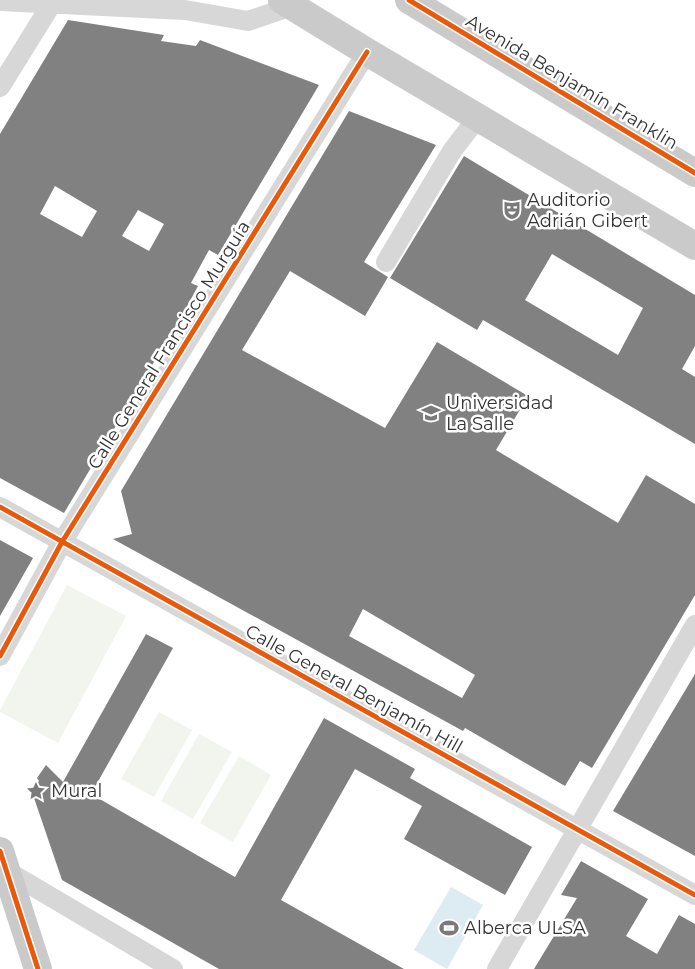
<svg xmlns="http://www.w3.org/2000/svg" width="695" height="969" font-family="Montserrat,sans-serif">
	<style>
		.green { fill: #f1f5ed }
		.water { fill: #ddebf3 }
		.building { fill: #818181; fill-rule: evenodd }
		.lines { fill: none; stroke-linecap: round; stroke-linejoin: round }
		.street { stroke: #d7d7d7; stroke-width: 20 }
		.primary { stroke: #cacaca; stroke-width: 28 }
		.cycleway-casing { stroke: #fff; stroke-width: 8 }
		.cycleway { stroke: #e8590c; stroke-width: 5 }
		.labels { text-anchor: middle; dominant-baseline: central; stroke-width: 5; stroke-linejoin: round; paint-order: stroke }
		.street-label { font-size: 18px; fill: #333; stroke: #fff }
		.poi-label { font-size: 18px; fill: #333; stroke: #fff; text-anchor: start }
	</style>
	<rect width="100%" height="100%" fill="#fff"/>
	<path class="green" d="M 67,585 L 126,616 L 58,743 L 0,712 L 0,710 Z
		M 159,712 L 192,730 L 154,797 L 121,779 Z
		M 199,734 L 232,752 L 193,819 L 161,801 Z
		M 239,756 L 271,775 L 233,842 L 200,823 Z"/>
	<path class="water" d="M 451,887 L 483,905 L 447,969 L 414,950 Z"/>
	<path class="building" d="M 68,20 L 164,35 L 161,41 L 196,46 L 200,40 L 319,85 L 218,255 L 209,250 L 191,283 L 198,286 L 185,310 L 64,513 L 0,478 L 0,134 ZM 55,186 L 97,211 L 82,237 L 40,214 ZM 138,210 L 164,224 L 149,251 L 122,236 Z
		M 349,111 L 436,145 L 364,262 L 388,277 L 365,316 L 290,271 L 242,350 L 385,428 L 437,342 L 528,396 L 496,450 L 618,523 L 646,475 L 695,504 L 695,595 L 592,768 L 580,761 L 565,786 L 465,728 L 463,731 L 113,539 L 132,534 L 121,491 ZM 363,609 L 475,675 L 462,698 L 349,636 Z
		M 464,156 L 695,295 L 695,346 L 682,369 L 695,377 L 695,444 L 483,320 L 477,330 L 390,278 ZM 552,254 L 643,308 L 618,355 L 525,300 Z
		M 0,540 L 33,558 L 0,616 Z
		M 146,634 L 173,648 L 91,794 L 235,877 L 324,718 L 415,769 L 410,778 L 532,847 L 505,895 L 404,839 L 422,806 L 355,769 L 281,900 L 404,969 L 219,969 L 62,880 L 32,792 L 39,781 L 37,778 L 46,765 L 63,782 Z
		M 695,674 L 695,856 L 613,811 Z
		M 581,861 L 648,899 L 626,936 L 657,954 L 679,915 L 695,924 L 695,969 L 534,969 L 577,898 L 561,895 Z"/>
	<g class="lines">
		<path class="street" d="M 0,1 L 185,10 L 248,21 L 292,6
			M 0,87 L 54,0
			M 386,262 L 452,151 L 478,117
			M 0,507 L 695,895
			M 0,656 L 62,542 L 367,52
			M 7,871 L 173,969
			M 497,969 L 695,625"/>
		<path class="primary" d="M 282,0 L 367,52 L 695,246
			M 409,0 L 695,173
			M 0,851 L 38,969"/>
		<g class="cycleway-casing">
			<path id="cycleway" d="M 409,0 L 695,173
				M 0,507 L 695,895
				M 0,656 L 62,542 L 367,52
				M 0,851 L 38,969"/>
		</g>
		<use href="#cycleway" class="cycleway"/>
	</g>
	<defs>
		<g id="theatre-bare" transform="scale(1.5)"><path d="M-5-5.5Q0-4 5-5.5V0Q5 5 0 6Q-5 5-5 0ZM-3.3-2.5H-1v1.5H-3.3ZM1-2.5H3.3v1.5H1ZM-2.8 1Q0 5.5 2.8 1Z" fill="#7a7a7a" stroke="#fff" stroke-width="2.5" paint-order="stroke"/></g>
		<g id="university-bare" transform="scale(1.5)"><path d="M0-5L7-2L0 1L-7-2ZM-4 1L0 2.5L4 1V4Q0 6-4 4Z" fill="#7a7a7a" stroke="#fff" stroke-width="2.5" paint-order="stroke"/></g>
		<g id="sight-bare" transform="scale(1.5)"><path d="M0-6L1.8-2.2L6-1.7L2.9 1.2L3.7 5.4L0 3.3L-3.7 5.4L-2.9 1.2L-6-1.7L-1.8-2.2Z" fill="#7a7a7a" stroke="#fff" stroke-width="2.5" paint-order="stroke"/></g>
		<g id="stadium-bare" transform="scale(1.5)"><path d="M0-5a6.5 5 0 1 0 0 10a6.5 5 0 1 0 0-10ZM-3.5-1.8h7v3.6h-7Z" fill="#7a7a7a" stroke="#fff" stroke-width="2.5" paint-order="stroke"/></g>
	</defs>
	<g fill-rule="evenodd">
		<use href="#theatre-bare" x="512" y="210"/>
		<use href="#university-bare" x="431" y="413"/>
		<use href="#sight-bare" x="36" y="791"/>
		<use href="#stadium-bare" x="449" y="928"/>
	</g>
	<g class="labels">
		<g class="street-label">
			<text transform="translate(572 82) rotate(31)">Avenida Benjamín Franklin</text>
			<text transform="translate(169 345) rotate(-58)">Calle General Francisco Murguía</text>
			<text transform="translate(354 689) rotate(29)">Calle General Benjamín Hill</text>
		</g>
		<g class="poi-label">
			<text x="527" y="200">Auditorio<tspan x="527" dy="21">Adrián Gibert</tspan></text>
			<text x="446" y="403">Universidad<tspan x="446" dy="21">La Salle</tspan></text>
			<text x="51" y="791">Mural</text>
			<text x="464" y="928">Alberca ULSA</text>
		</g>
	</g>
</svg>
